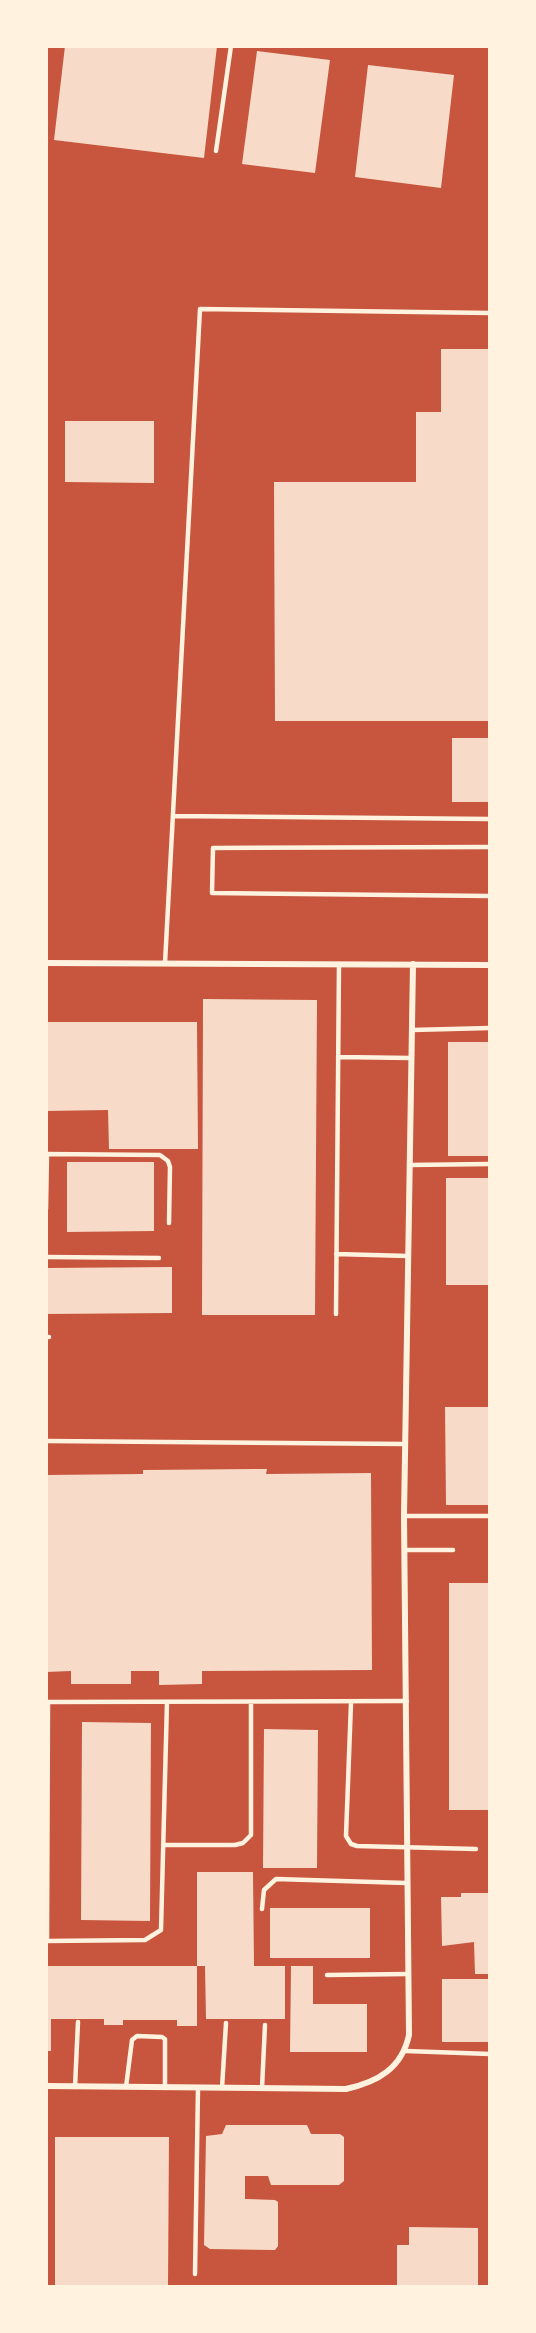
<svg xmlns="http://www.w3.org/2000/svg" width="536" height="2333" font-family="'Work Sans',sans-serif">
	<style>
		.building { fill: #f7dbc8 }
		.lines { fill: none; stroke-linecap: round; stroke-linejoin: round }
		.service { stroke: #fff3e0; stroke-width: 4.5 }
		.minor { stroke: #fff3e0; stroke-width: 6 }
	</style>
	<rect width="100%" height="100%" fill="#c8553d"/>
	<path class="building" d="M 65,46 L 217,46 L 204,158 L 54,140 Z
		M 257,51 L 330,60 L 315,173 L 242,164 Z
		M 368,65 L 454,75 L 441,188 L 355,177 Z
		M 441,349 L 490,349 L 490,721 L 275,721 L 274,482 L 416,482 L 416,412 L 441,412 Z
		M 65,421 L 154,421 L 154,483 L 65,482 Z
		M 452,738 L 490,738 L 490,802 L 452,802 Z
		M 203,999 L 317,1000 L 315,1315 L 202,1315 Z
		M 46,1022 L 197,1022 L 198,1149 L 109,1149 L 108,1110 L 46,1111 Z
		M 448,1042 L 490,1042 L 490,1156 L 448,1156 Z
		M 67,1162 L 154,1162 L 154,1231 L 67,1232 Z
		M 446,1178 L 490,1178 L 490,1285 L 446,1285 Z
		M 172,1267 L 172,1313 L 46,1314 L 46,1268 Z
		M 445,1407 L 490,1407 L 490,1505 L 446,1505 Z
		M 267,1469 L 266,1474 L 371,1473 L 372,1670 L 202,1671 L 202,1684 L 159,1685 L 159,1671 L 131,1671 L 131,1684 L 71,1684 L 71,1671 L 46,1672 L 46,1475 L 143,1474 L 143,1470 Z
		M 449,1583 L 490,1583 L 490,1810 L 449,1810 Z
		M 82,1722 L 151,1723 L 150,1921 L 81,1920 Z
		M 264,1729 L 318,1730 L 317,1868 L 263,1868 Z
		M 197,1872 L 253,1872 L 254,1966 L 285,1966 L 285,2019 L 206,2019 L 205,1966 L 197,1966 L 197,2026 L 177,2026 L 177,2020 L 123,2020 L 123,2025 L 104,2025 L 104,2019 L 51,2019 L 51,2051 L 46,2051 L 46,1966 L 197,1966 Z
		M 461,1893 L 490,1893 L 490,1974 L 475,1974 L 474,1942 L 442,1946 L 441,1897 L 461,1897 Z
		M 270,1908 L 370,1908 L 370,1958 L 270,1958 Z
		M 291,1966 L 313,1966 L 313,2004 L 367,2004 L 367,2052 L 290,2052 Z
		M 442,1979 L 490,1979 L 490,2042 L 442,2042 Z
		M 226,2125 L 307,2125 L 311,2134 L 340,2134 L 344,2137 L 344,2181 L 339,2185 L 271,2185 L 268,2176 L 245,2176 L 245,2199 L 275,2200 L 278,2202 L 278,2246 L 275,2250 L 210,2249 L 204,2245 L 206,2136 L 222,2134 Z
		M 55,2137 L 169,2137 L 168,2286 L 55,2286 Z
		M 409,2227 L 478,2228 L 478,2286 L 397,2286 L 397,2245 L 409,2245 Z"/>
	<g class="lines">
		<path class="service" d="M 216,151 L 231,46
			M 173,816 L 490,819
			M 490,847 L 213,848 L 212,893 L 490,896
			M 165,963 L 200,309 L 490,313
			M 412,1030 L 490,1028
			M 338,1057 L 411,1058
			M 46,1154 L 160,1155 L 168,1161 L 170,1167 L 169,1223
			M 409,1165 L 490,1164
			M 46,1209 L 47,1154
			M 336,1254 L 408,1256
			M 46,1257 L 159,1258
			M 336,1314 L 339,964
			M 46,1337 L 49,1337
			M 46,1441 L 405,1444
			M 404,1516 L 490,1516
			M 405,1550 L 453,1550
			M 46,1702 L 407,1701
			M 351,1703 L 346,1836 L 351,1844 L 357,1846 L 476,1849
			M 163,1845 L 235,1845 L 243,1843 L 251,1835 L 251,1702
			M 262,1909 L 264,1890 L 276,1879 L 406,1883
			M 46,1941 L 145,1940 L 161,1930 L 167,1702
			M 47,1941 L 48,1702
			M 327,1975 L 408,1974
			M 406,2051 L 490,2054
			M 75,2087 L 78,2022
			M 126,2087 L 132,2040 L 137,2036 L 162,2037 L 165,2039 L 165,2088
			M 222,2088 L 226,2023
			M 262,2088 L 265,2025
			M 195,2274 L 198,2088"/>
		<path class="minor" d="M 46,963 L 490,965
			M 46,2086 L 346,2089 C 378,2082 402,2068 409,2035 L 404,1516 L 413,964"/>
	</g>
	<rect width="536" height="2333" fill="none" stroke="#fff3e0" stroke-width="96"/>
</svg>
